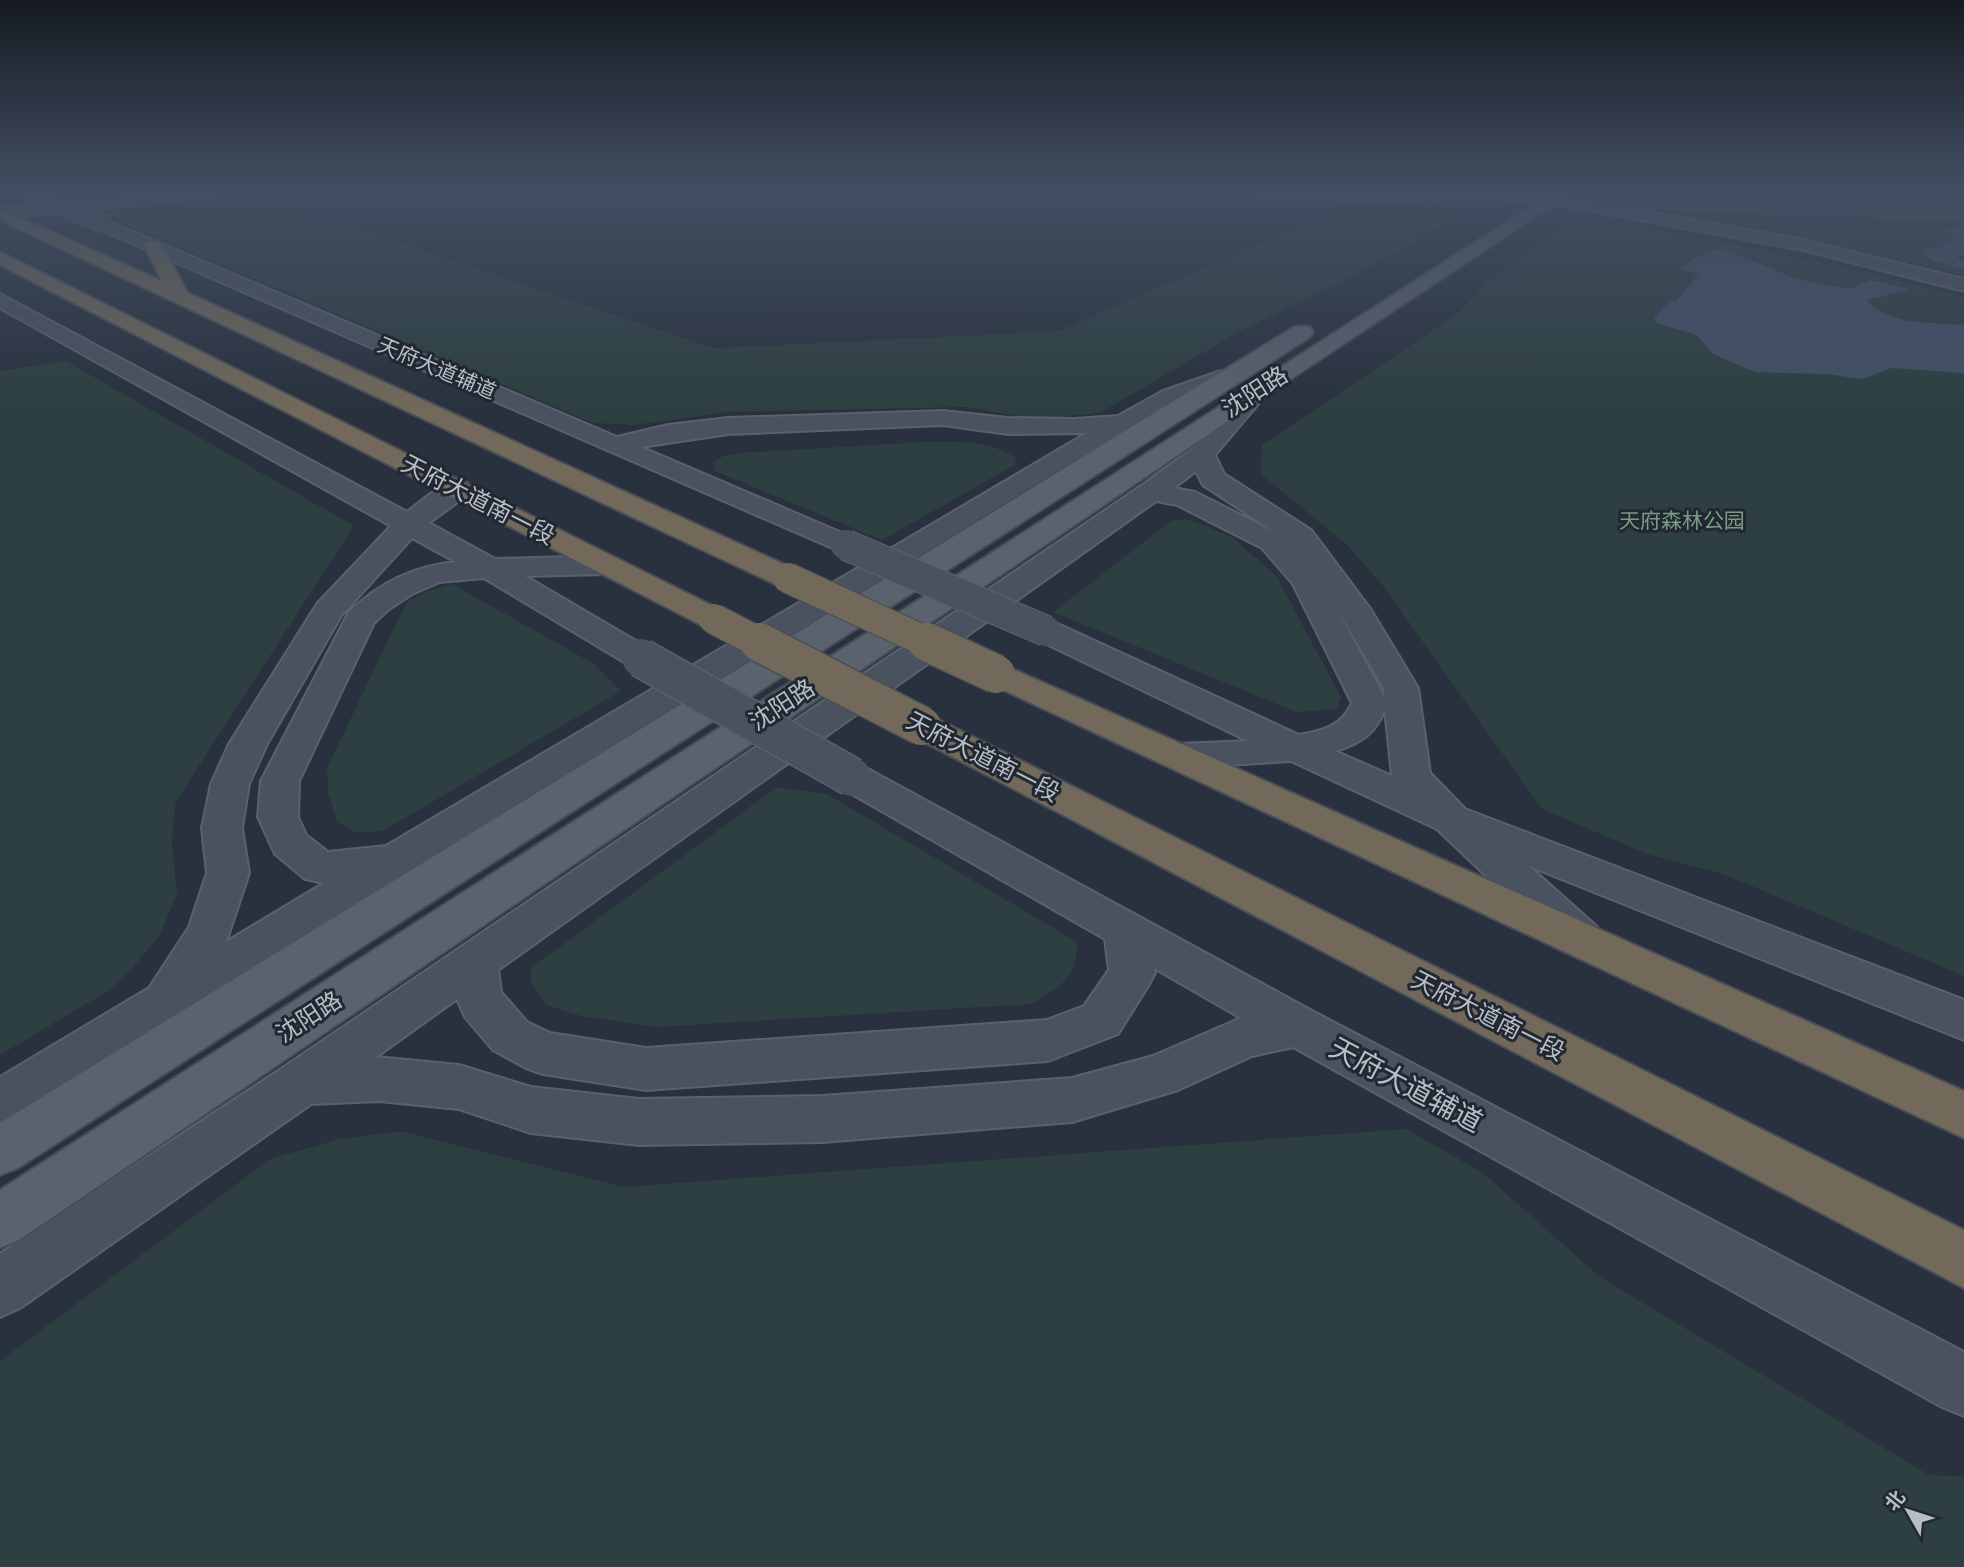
<svg xmlns="http://www.w3.org/2000/svg" width="1964" height="1567" font-family="Rubik,'Noto Sans SC',sans-serif">
	<style>
		.green { fill: #2d3f40 }
		.water { fill: #425065 }
		.lines { fill: none; stroke-linecap: round; stroke-linejoin: round }
		.street-casing { stroke: #5a616b; stroke-width: 3 }
		.secondary-casing { stroke: #5a616b; stroke-width: 4 }
		.primary-casing { stroke: #454c56; stroke-width: 4 }
		.highway-casing { stroke: #474e58; stroke-width: 4 }
		.street { fill: #3c434d; fill-rule: evenodd }
		.secondary { fill: #4b525f; fill-rule: evenodd }
		.primary { fill: #5a626d; fill-rule: evenodd }
		.highway { fill: #72695a; fill-rule: evenodd }
		.secondary-bridge-far2-casing { stroke: #5a616b; stroke-width: 20; stroke-linecap: butt }
		.secondary-bridge-far1-casing { stroke: #5a616b; stroke-width: 32; stroke-linecap: butt }
		.secondary-bridge-casing { stroke: #5a616b; stroke-width: 41; stroke-linecap: butt }
		.highway-bridge-far1-casing { stroke: #474e58; stroke-width: 32; stroke-linecap: butt }
		.highway-bridge-casing { stroke: #474e58; stroke-width: 41; stroke-linecap: butt }
		.secondary-bridge-far2 { stroke: #4b525f; stroke-width: 18 }
		.secondary-bridge-far1 { stroke: #4b525f; stroke-width: 30 }
		.secondary-bridge { stroke: #4b525f; stroke-width: 38 }
		.highway-bridge-far1 { stroke: #72695a; stroke-width: 30 }
		.highway-bridge { stroke: #72695a; stroke-width: 38 }
		.labels { text-anchor: middle; dominant-baseline: central; stroke-width: 6; stroke-linejoin: round; paint-order: stroke }
		.far-street-label { font-size: 21px; fill: #b8bec8; stroke: #212832 }
		.far-park-label { font-size: 21px; fill: #7a9a82; stroke: #212832 }
		.street-label { font-size: 24px; fill: #b8bec8; stroke: #212832 }
		.near-street-label { font-size: 28px; fill: #b8bec8; stroke: #212832 }
	</style>
	<rect width="100%" height="100%" fill="#28313d"/>
	<path class="green" d="M 1605,191 L 1964,191 L 1964,208 L 1628,196 Z
		M 255,194 L 714,348 L 1058,331 L 1359,201 L 1439,203 L 1461,210 L 1457,217 L 1361,272 L 1235,334 L 1100,413 L 1061,417 L 1021,417 L 967,407 L 729,412 L 633,425 L 593,423 L 89,208 Z
		M 1639,208 L 1964,220 L 1964,276 L 1822,242 Z
		M 1625,225 C 1740,244 1852,268 1964,297 L 1964,976 L 1726,875 L 1647,854 L 1542,809 L 1383,586 L 1347,545 L 1261,474 L 1262,445 L 1460,312 L 1489,280 L 1563,227 Z
		M 66,361 L 354,526 L 175,803 L 172,843 L 177,894 L 160,935 L 134,966 L 108,991 L 0,1055 L 0,371 Z
		M 923,442 C 956,442 987,439 1016,458 L 1015,465 L 882,540 L 714,471 L 713,463 L 723,456 L 739,453 Z
		M 1182,519 L 1197,522 L 1233,538 L 1277,577 L 1341,697 L 1337,709 L 1296,712 L 1053,612 L 1171,521 Z
		M 452,584 L 594,664 L 621,691 L 383,831 L 357,833 L 337,822 L 328,793 L 327,768 L 406,603 L 424,592 Z
		M 777,787 L 827,794 L 1077,942 C 1077,980 1061,986 1031,1004 L 657,1027 L 581,1016 L 546,1005 L 531,983 L 531,968 Z
		M 1406,1129 L 1483,1173 L 1600,1277 L 1929,1475 L 1964,1476 L 1964,1567 L 0,1567 L 0,1361 L 270,1159 L 340,1139 L 401,1131 L 624,1187 Z"/>
	<path class="water" d="M 1948,228 L 1964,229 L 1964,254 L 1956,257 L 1964,261 L 1964,270 L 1935,261 L 1926,256 L 1924,250 L 1941,247 L 1952,241 L 1953,236 L 1945,231 Z
		M 1715,249 L 1730,252 L 1789,276 L 1827,286 L 1851,288 L 1871,280 L 1910,289 L 1867,300 C 1888,326 1933,322 1964,325 L 1964,373 L 1891,368 L 1863,379 L 1826,374 L 1755,372 L 1713,354 L 1697,335 L 1657,323 L 1654,318 L 1671,300 L 1676,301 L 1699,274 L 1679,269 L 1696,257 Z"/>
	<g class="lines">
		<g class="street-casing">
			<path id="street" d="M 1607,195 L 1964,209 L 1964,219 L 1607,205 L 1552,206 L 1544,201 L 1552,196 Z"/>
		</g>
		<g class="secondary-casing">
			<path id="secondary" d="M 170,191 L 229,191 L 221,196 L 0,218 L 0,208 Z
				M 1235,191 L 1533,191 L 1803,240 L 1964,279 L 1964,291 L 1803,250 L 1614,215 L 1527,200 L 1441,197 L 1439,202 L 1433,203 L 1243,196 Z
				M 103,219 L 617,437 L 668,425 L 728,418 L 943,411 L 1008,418 L 1074,419 L 1118,416 L 1163,391 L 1221,371 L 1237,371 L 1241,376 L 1237,381 L 1179,401 L 1054,473 L 427,860 L 18,1120 L 0,1127 L 0,1077 L 149,988 L 189,927 L 207,873 L 202,828 L 211,784 L 229,744 L 317,604 L 391,526 L 0,308 L 0,294 L 407,512 C 425,499 444,478 467,483 L 471,489 L 467,495 L 429,523 L 495,559 L 606,556 L 617,559 L 621,565 L 617,571 L 606,574 L 525,576 L 653,651 L 658,658 L 653,665 L 641,668 L 629,665 L 484,578 L 440,582 L 412,594 L 389,609 L 374,623 L 299,781 L 298,817 L 306,835 L 328,852 L 386,846 L 1087,433 L 1008,434 L 943,425 L 728,434 L 641,447 L 856,539 L 861,545 L 856,551 L 846,554 L 97,228 L 94,224 ZM 412,538 L 456,562 C 413,566 380,583 349,612 L 261,781 L 258,817 L 275,854 L 305,879 L 324,883 L 226,942 L 249,873 L 242,828 L 249,784 L 267,744 L 341,616 Z
				M 1257,384 L 1265,386 L 1269,391 L 1215,455 L 1224,474 L 1311,530 L 1371,610 L 1418,688 L 1430,773 L 1465,809 L 1964,1000 L 1964,1040 L 1529,866 L 1597,927 L 1603,939 L 1597,951 L 1581,956 L 1565,951 L 1437,829 L 1291,761 L 1179,768 L 1166,765 L 1160,756 L 1166,747 L 1179,744 L 1248,741 L 1034,638 L 1030,631 L 1034,624 L 1046,621 L 1058,624 L 1299,735 C 1323,731 1342,726 1352,703 L 1293,584 L 1262,548 L 1177,505 L 1156,501 L 498,970 L 501,992 L 527,1022 L 550,1033 L 646,1048 L 1047,1020 L 1084,1006 L 1109,970 L 1105,939 L 838,786 L 833,777 L 838,768 L 852,764 L 866,768 L 1314,1012 L 1964,1352 L 1964,1416 L 1942,1407 L 1293,1047 L 1252,1056 L 1178,1090 L 1072,1122 L 822,1142 L 639,1145 L 531,1133 L 459,1109 L 379,1101 L 311,1104 L 20,1308 L 0,1317 L 0,1254 L 284,1067 L 1141,486 L 1193,448 L 1249,386 ZM 1196,471 L 1203,485 L 1276,533 L 1195,492 L 1174,488 ZM 1335,605 L 1384,688 L 1384,697 ZM 1385,709 L 1392,776 L 1335,751 C 1360,744 1376,733 1385,709 ZM 1154,968 L 1241,1018 L 1153,1056 L 1072,1078 L 822,1096 L 639,1099 L 531,1087 L 459,1065 L 376,1057 L 457,999 L 465,1017 L 493,1050 L 526,1068 L 543,1074 L 646,1090 L 1048,1061 L 1118,1034 L 1148,986 L 1155,973 Z"/>
		</g>
		<g class="primary-casing">
			<path id="primary" d="M 1555,191 L 1574,191 L 1265,396 L 19,1240 L 0,1248 L 0,1190 Z
				M 1302,326 L 1310,327 L 1313,332 L 1310,337 L 18,1168 L 0,1175 L 0,1123 L 1294,327 Z"/>
		</g>
		<g class="highway-casing">
			<path id="highway" d="M 0,209 L 162,281 L 144,245 L 147,241 L 159,241 L 188,293 L 799,571 L 803,578 L 799,585 L 788,587 L 777,585 L 0,220 Z
				M 0,252 L 725,612 L 730,619 L 725,626 L 714,629 L 703,626 L 0,265 Z
				M 996,664 L 1008,667 L 1964,1091 L 1964,1138 L 984,681 L 979,674 L 984,667 Z
				M 922,714 L 935,718 L 1964,1230 L 1964,1288 L 909,734 L 904,726 L 909,718 Z"/>
		</g>
		<use href="#street" class="street"/>
		<use href="#secondary" class="secondary"/>
		<use href="#primary" class="primary"/>
		<use href="#highway" class="highway"/>
		<g class="secondary-bridge-far2-casing">
			<path id="secondary-bridge-far2" d="M 28,191 L 103,224"/>
		</g>
		<g class="secondary-bridge-far1-casing">
			<path id="secondary-bridge-far1" d="M 846,545 L 1046,631"/>
		</g>
		<g class="secondary-bridge-casing">
			<path id="secondary-bridge" d="M 641,658 L 852,777"/>
		</g>
		<g class="highway-bridge-far1-casing">
			<path id="highway-bridge-far1" d="M 788,578 L 931,644
				M 714,619 L 762,644"/>
		</g>
		<g class="highway-bridge-casing">
			<path id="highway-bridge" d="M 759,642 L 922,726
				M 927,642 L 996,674"/>
		</g>
		<use href="#secondary-bridge-far2" class="secondary-bridge-far2"/>
		<use href="#secondary-bridge-far1" class="secondary-bridge-far1"/>
		<use href="#secondary-bridge" class="secondary-bridge"/>
		<use href="#highway-bridge-far1" class="highway-bridge-far1"/>
		<use href="#highway-bridge" class="highway-bridge"/>
	</g>
	<linearGradient id="sky" x2="0" y2="1"><stop stop-color="#161b22"/><stop offset="0.46" stop-color="#424e62"/><stop offset="1" stop-color="#424e62" stop-opacity="0"/></linearGradient>
	<rect width="1964" height="411" fill="url(#sky)"/>
	<g class="labels">
		<g class="far-street-label">
			<text transform="translate(437 368) rotate(23)">天府大道辅道</text>
		</g>
		<g class="far-park-label">
			<text x="1682" y="520">天府森林公园</text>
		</g>
		<g class="street-label">
			<text transform="translate(1255 392) rotate(-33)">沈阳路</text>
			<text transform="translate(478 500) rotate(27)">天府大道南一段</text>
			<text transform="translate(782 705) rotate(-33)">沈阳路</text>
			<text transform="translate(983 757) rotate(27)">天府大道南一段</text>
			<text transform="translate(1488 1016) rotate(27)">天府大道南一段</text>
			<text transform="translate(309 1017) rotate(-33)">沈阳路</text>
		</g>
		<g class="near-street-label">
			<text transform="translate(1406 1085) rotate(28)">天府大道辅道</text>
		</g>
	</g>
	<g transform="translate(1908 1511) rotate(309)" stroke="#212832" stroke-width="5" paint-order="stroke">
	<path d="M0-5L12 26L0 18L-12 26Z" fill="#b8bec8"/>
	<text y="-10" font-size="19" font-weight="bold" text-anchor="middle" fill="#b8bec8">北</text>
	</g>
</svg>
